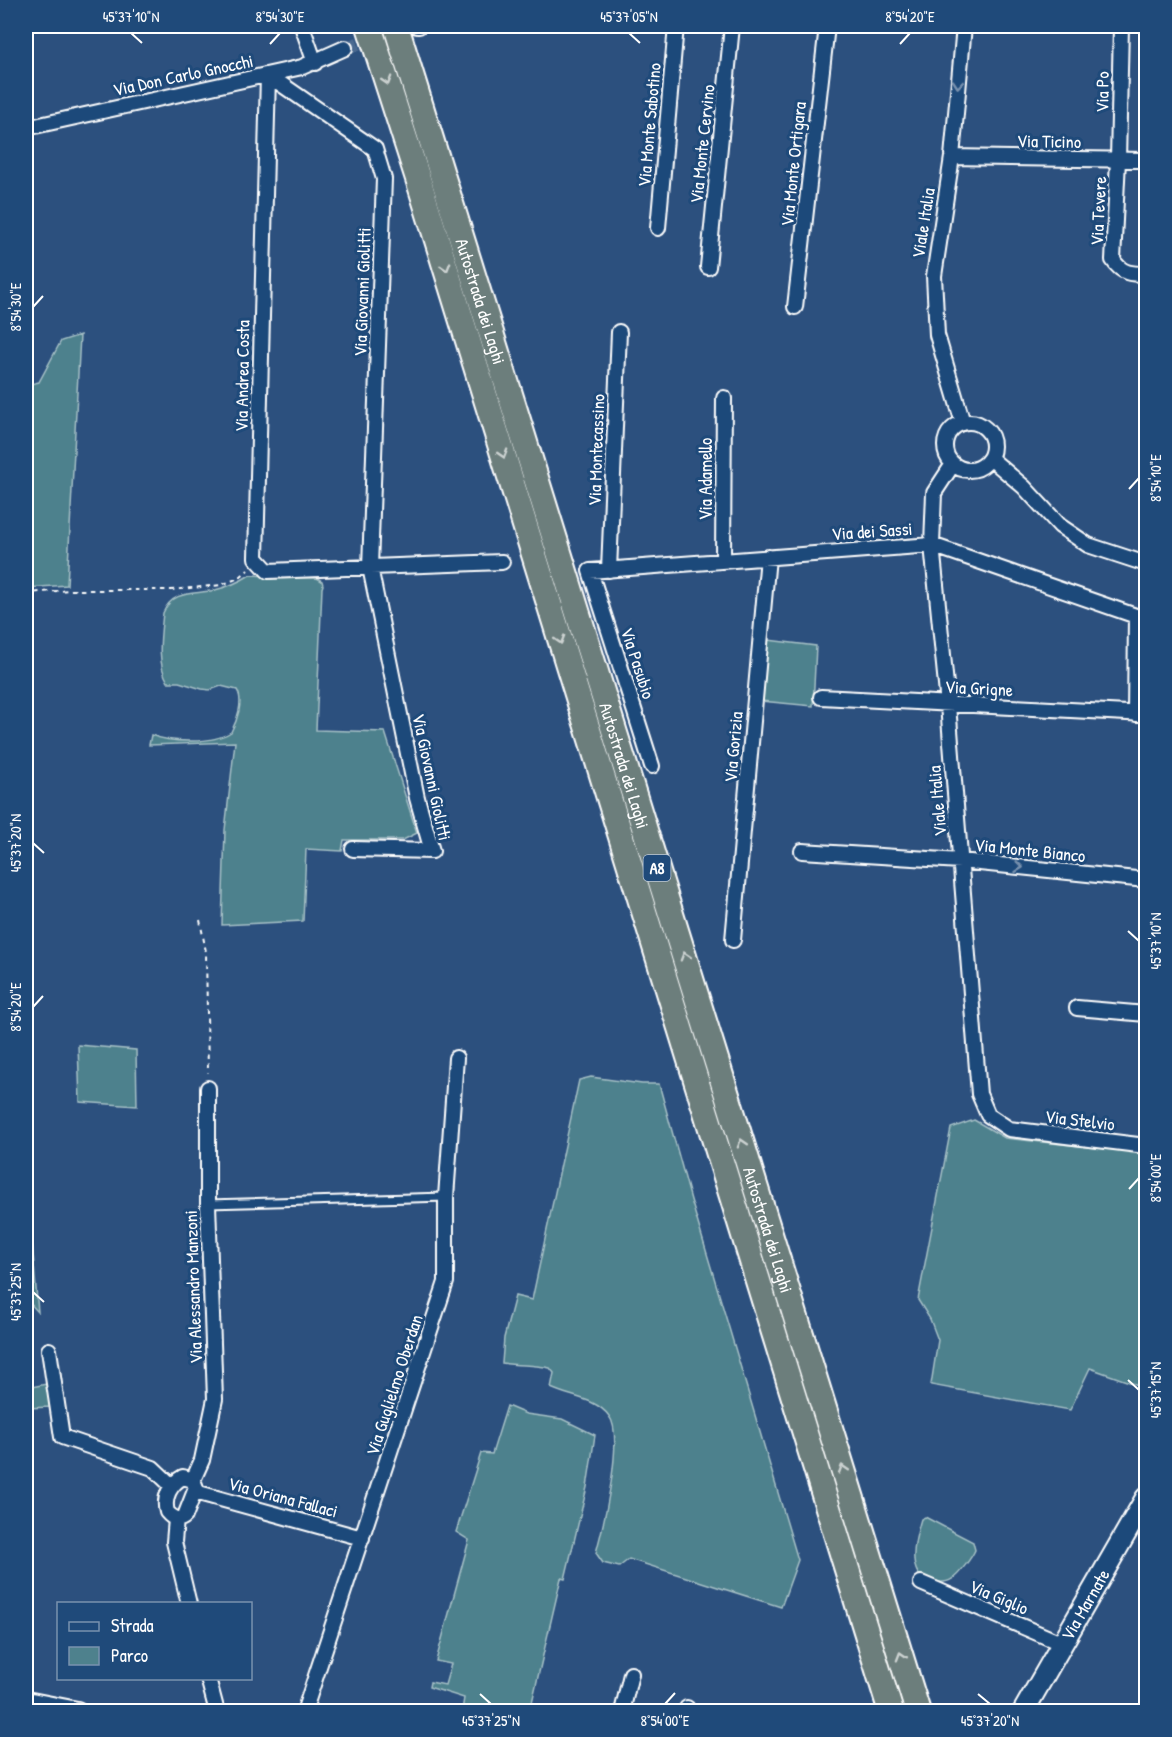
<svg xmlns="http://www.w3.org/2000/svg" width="1172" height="1737" font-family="'Patrick Hand',sans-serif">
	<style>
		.green { fill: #4e818d; stroke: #a6c0c6; stroke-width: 1.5 }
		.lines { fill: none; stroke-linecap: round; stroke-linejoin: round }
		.street-tunnel { stroke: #4c6a91; stroke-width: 14; stroke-dasharray: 14 7; stroke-linecap: butt }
		.lane-casing { stroke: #fff; stroke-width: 11 }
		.street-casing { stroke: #fff; stroke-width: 18 }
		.secondary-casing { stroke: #fff; stroke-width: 24 }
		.highway-casing { stroke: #fff; stroke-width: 28 }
		.path { stroke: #fff; stroke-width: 2; stroke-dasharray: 4.5 4.5; stroke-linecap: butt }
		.lane { stroke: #1f4a7a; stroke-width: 7 }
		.street { stroke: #1f4a7a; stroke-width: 14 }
		.secondary { stroke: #1f4a7a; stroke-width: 20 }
		.highway { stroke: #6c7e7c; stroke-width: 24 }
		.oneway { stroke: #ccd2d1 }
		.oneway2 { stroke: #7992af }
		.ticks { fill: none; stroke: #fff; stroke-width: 2 }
		.labels { text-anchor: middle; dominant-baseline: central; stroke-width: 6; stroke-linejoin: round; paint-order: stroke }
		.shield { fill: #1f4a7a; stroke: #bcc9d7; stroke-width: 1.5 }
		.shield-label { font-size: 16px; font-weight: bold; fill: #fff }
		.street-label { font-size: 18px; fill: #fff; stroke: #1f4a7a }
		.neatline { fill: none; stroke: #fff; stroke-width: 2 }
		.ticks-label { font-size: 15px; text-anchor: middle; fill: #fff }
	</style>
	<rect width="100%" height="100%" fill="#2c507e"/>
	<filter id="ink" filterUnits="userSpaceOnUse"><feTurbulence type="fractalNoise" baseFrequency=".0167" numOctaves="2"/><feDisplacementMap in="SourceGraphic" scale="12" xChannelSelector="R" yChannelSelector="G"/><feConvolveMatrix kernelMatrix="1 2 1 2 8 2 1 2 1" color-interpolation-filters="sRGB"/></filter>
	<g filter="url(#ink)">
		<path class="green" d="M 80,335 L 67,585 L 26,588 L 26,385 L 39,382 L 61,341 Z
			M 250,575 L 317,578 L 322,581 L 323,585 L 322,588 L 316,730 L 385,732 L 417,833 L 403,840 L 344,840 L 342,851 L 306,849 L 303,921 L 222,925 L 225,830 L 235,742 L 149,745 L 151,735 C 170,743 213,744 231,732 C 237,721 244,701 237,690 L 221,686 L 210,690 L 202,689 L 179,682 L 168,682 C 156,663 161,634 163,613 C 173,589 194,595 215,590 C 228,587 239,582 250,575 Z
			M 768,640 L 816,646 L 813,706 L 761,701 Z
			M 78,1045 L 136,1050 L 137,1106 L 80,1102 Z
			M 591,1077 L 642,1084 L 659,1084 L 691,1200 L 798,1560 L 781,1607 L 629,1559 L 619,1567 L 603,1563 L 596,1553 C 603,1527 625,1436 609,1416 C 596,1398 569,1397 551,1388 L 554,1373 L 550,1368 C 533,1364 520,1366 502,1363 L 504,1338 L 515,1296 L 532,1300 L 579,1080 Z
			M 26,1080 L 30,1174 L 29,1206 L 38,1312 L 26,1299 Z
			M 974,1120 L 1005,1138 L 1146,1153 L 1146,1388 L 1090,1368 L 1070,1410 L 931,1385 L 938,1340 L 930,1319 L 918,1300 L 951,1128 Z
			M 52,1383 L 51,1407 L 26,1408 L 26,1388 Z
			M 507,1406 L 526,1414 L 562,1419 L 595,1435 L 587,1487 L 565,1579 L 561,1578 L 530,1711 L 462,1711 L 464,1698 L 429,1687 L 430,1682 L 445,1685 L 451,1664 L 436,1661 L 469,1540 L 456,1532 L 481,1453 L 492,1454 Z
			M 925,1517 L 973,1542 L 975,1550 C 972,1557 959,1575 952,1579 C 946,1584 926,1583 921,1577 C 917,1574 914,1565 914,1560 C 913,1546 917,1532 921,1519 Z"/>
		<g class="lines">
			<path class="street-tunnel" d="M 345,48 L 403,30"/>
			<g class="lane-casing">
				<path id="lane" d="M 208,1204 L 446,1197"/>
			</g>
			<g class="street-casing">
				<path id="street" d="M 302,26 L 315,63
					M 417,26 L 419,26
					M 1121,26 L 1118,160 L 1113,260 C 1122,274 1131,274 1146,274
					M 268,75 L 375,149 L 384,179 L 370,567 L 417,798 L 432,851 L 353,849
					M 268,75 L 256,558 L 268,571 L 502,562
					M 26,128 L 302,67 L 345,48
					M 952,157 L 1146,160
					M 658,228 L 676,26
					M 708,267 L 732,26
					M 795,307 L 827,26
					M945 446a24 24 0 1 1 48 0a24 24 0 1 1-48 0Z
					M 963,423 L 937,335 L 934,276 L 952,157 L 964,26
					M 990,458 L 1024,487 L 1060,526 L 1088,545 L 1146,564
					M 953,464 L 934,493 L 932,545 L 948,705 L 979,1094 L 988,1115 L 1009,1129 L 1146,1146
					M 723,561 L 724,398
					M 609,570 L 619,332
					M 821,697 L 1146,714
					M 1135,714 L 1136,616
					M 652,766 L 590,571 L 932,545 L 1136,616 L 1146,618
					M 802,851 L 960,861 L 1146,880
					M 733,940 L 768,557
					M 1077,1008 L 1146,1014
					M 49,1350 L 62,1437 L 153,1468 L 172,1486
					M 183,1477 L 193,1480 L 196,1488 L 185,1516 C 179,1522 172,1518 167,1512 C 163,1498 170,1484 183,1477 Z
					M 193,1480 L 202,1460 L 215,1399 L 208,1204 L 208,1088
					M 195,1492 L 362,1538
					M 176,1519 L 174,1542 L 189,1604
					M 921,1583 L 1063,1644
					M 208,1678 L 217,1712
					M 304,1712 L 446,1282 L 446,1197 L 456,1058
					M 622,1712 L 631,1674
					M 687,1712 L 687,1708"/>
			</g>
			<g class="secondary-casing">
				<g id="secondary">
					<path d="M 26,1702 L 77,1712"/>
					<path id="s1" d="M 1023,1712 L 1146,1498"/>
				</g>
			</g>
			<g class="highway-casing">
				<g id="highway">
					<path d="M 369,26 L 420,185 L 891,1712"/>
					<path id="s2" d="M 396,26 L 918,1712"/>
				</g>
			</g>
			<path class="path" d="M 26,593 L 72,590 L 171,590 L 221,585 L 239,578 L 248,570
				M 200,920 L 206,952 L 208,1073
				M 92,1705 L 127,1712"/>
			<use href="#lane" class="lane"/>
			<use href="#street" class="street"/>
			<use href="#secondary" class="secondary"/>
			<use href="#highway" class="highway"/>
		</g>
		<defs><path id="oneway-chevron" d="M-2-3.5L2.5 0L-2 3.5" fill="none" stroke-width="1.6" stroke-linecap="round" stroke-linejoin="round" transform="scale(1.5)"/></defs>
		<g class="oneway">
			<use href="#oneway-chevron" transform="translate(387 81) rotate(73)"/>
			<use href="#oneway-chevron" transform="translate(446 267) rotate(73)"/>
			<use href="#oneway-chevron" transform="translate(503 454) rotate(73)"/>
			<use href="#oneway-chevron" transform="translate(560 640) rotate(73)"/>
			<use href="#oneway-chevron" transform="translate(685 956) rotate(-107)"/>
			<use href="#oneway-chevron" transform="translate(742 1143) rotate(-107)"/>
			<use href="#oneway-chevron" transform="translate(843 1469) rotate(-107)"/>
			<use href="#oneway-chevron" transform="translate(901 1656) rotate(-107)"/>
		</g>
		<g class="oneway2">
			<use href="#oneway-chevron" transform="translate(958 84) rotate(95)"/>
			<use href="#oneway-chevron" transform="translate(1019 867) rotate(6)"/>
		</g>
	</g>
	<path class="ticks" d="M 131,33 L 142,43M 629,33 L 640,43M 270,44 L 280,33M 900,44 L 910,33M 33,307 L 43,296M 1129,489 L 1139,478M 33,843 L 44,853M 1128,931 L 1139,941M 33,1007 L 43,996M 1129,1189 L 1139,1178M 33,1292 L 44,1302M 1128,1380 L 1139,1390M 480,1694 L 491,1704M 978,1694 L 990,1704M 665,1704 L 675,1693"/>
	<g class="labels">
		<rect class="shield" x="643.5" y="855" width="27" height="26" rx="4.5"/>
		<g class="shield-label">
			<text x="657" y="868">A8</text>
		</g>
		<g class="street-label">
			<text transform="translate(183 75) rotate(-12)">Via Don Carlo Gnocchi</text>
			<text transform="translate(1102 92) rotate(-89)">Via Po</text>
			<text transform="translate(649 125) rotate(-85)">Via Monte Sabotino</text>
			<text transform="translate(1049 141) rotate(1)">Via Ticino</text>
			<text transform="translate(702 144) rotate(-84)">Via Monte Cervino</text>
			<text transform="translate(793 164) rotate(-84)">Via Monte Ortigara</text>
			<text transform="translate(1098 211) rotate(-87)">Via Tevere</text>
			<text transform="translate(923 223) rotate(-81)">Viale Italia</text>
			<text transform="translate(362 292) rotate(-88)">Via Giovanni Giolitti</text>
			<text stroke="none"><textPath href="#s2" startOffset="288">Autostrada dei Laghi</textPath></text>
			<text transform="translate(242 376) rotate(-89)">Via Andrea Costa</text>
			<text transform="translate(596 450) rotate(-88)">Via Montecassino</text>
			<text transform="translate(705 479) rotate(-90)">Via Adamello</text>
			<text transform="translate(872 531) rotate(-4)">Via dei Sassi</text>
			<text transform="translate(638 663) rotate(72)">Via Pasubio</text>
			<text transform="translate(979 688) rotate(3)">Via Grigne</text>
			<text transform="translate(733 747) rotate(-85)">Via Gorizia</text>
			<text stroke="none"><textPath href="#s2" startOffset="774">Autostrada dei Laghi</textPath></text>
			<text transform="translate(432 777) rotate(78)">Via Giovanni Giolitti</text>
			<text transform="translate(937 801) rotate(-95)">Viale Italia</text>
			<text transform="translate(1030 850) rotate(6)">Via Monte Bianco</text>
			<text transform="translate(1080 1120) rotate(7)">Via Stelvio</text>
			<text stroke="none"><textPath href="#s2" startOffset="1260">Autostrada dei Laghi</textPath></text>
			<text transform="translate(193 1287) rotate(-92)">Via Alessandro Manzoni</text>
			<text transform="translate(394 1385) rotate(-72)">Via Guglielmo Oberdan</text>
			<text transform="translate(283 1497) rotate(15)">Via Oriana Fallaci</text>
			<text transform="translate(999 1597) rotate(23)">Via Giglio</text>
			<text stroke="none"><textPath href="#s1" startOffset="124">Via Marnate</textPath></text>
		</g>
	</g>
	<rect width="1172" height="1737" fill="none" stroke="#1f4a7a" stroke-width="66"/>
	<rect x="57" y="1602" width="195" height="78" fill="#1f4a7a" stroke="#7992af" stroke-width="1.5"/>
	<rect x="69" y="1622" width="30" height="9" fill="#1f4a7a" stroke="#7992af" stroke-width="1.5"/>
	<text x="111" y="1632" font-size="18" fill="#ffffff">Strada</text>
	<rect x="69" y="1647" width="30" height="18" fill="#4e818d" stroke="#7992af" stroke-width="1.5"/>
	<text x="111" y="1662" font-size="18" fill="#ffffff">Parco</text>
	<rect x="33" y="33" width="1106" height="1671" class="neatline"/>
	<g class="ticks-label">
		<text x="131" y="22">45°37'10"N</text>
		<text x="280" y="22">8°54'30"E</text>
		<text x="629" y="22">45°37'05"N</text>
		<text x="910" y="22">8°54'20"E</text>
		<text transform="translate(16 307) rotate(-90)" y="5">8°54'30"E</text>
		<text transform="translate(1156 478) rotate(-90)" y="5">8°54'10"E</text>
		<text transform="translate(16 843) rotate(-90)" y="5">45°37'20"N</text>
		<text transform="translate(1156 941) rotate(-90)" y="5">45°37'10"N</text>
		<text transform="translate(16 1007) rotate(-90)" y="5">8°54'20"E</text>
		<text transform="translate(1156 1178) rotate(-90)" y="5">8°54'00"E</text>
		<text transform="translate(16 1292) rotate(-90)" y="5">45°37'25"N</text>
		<text transform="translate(1156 1390) rotate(-90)" y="5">45°37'15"N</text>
		<text x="491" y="1726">45°37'25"N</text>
		<text x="665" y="1726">8°54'00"E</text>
		<text x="990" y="1726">45°37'20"N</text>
	</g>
</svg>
